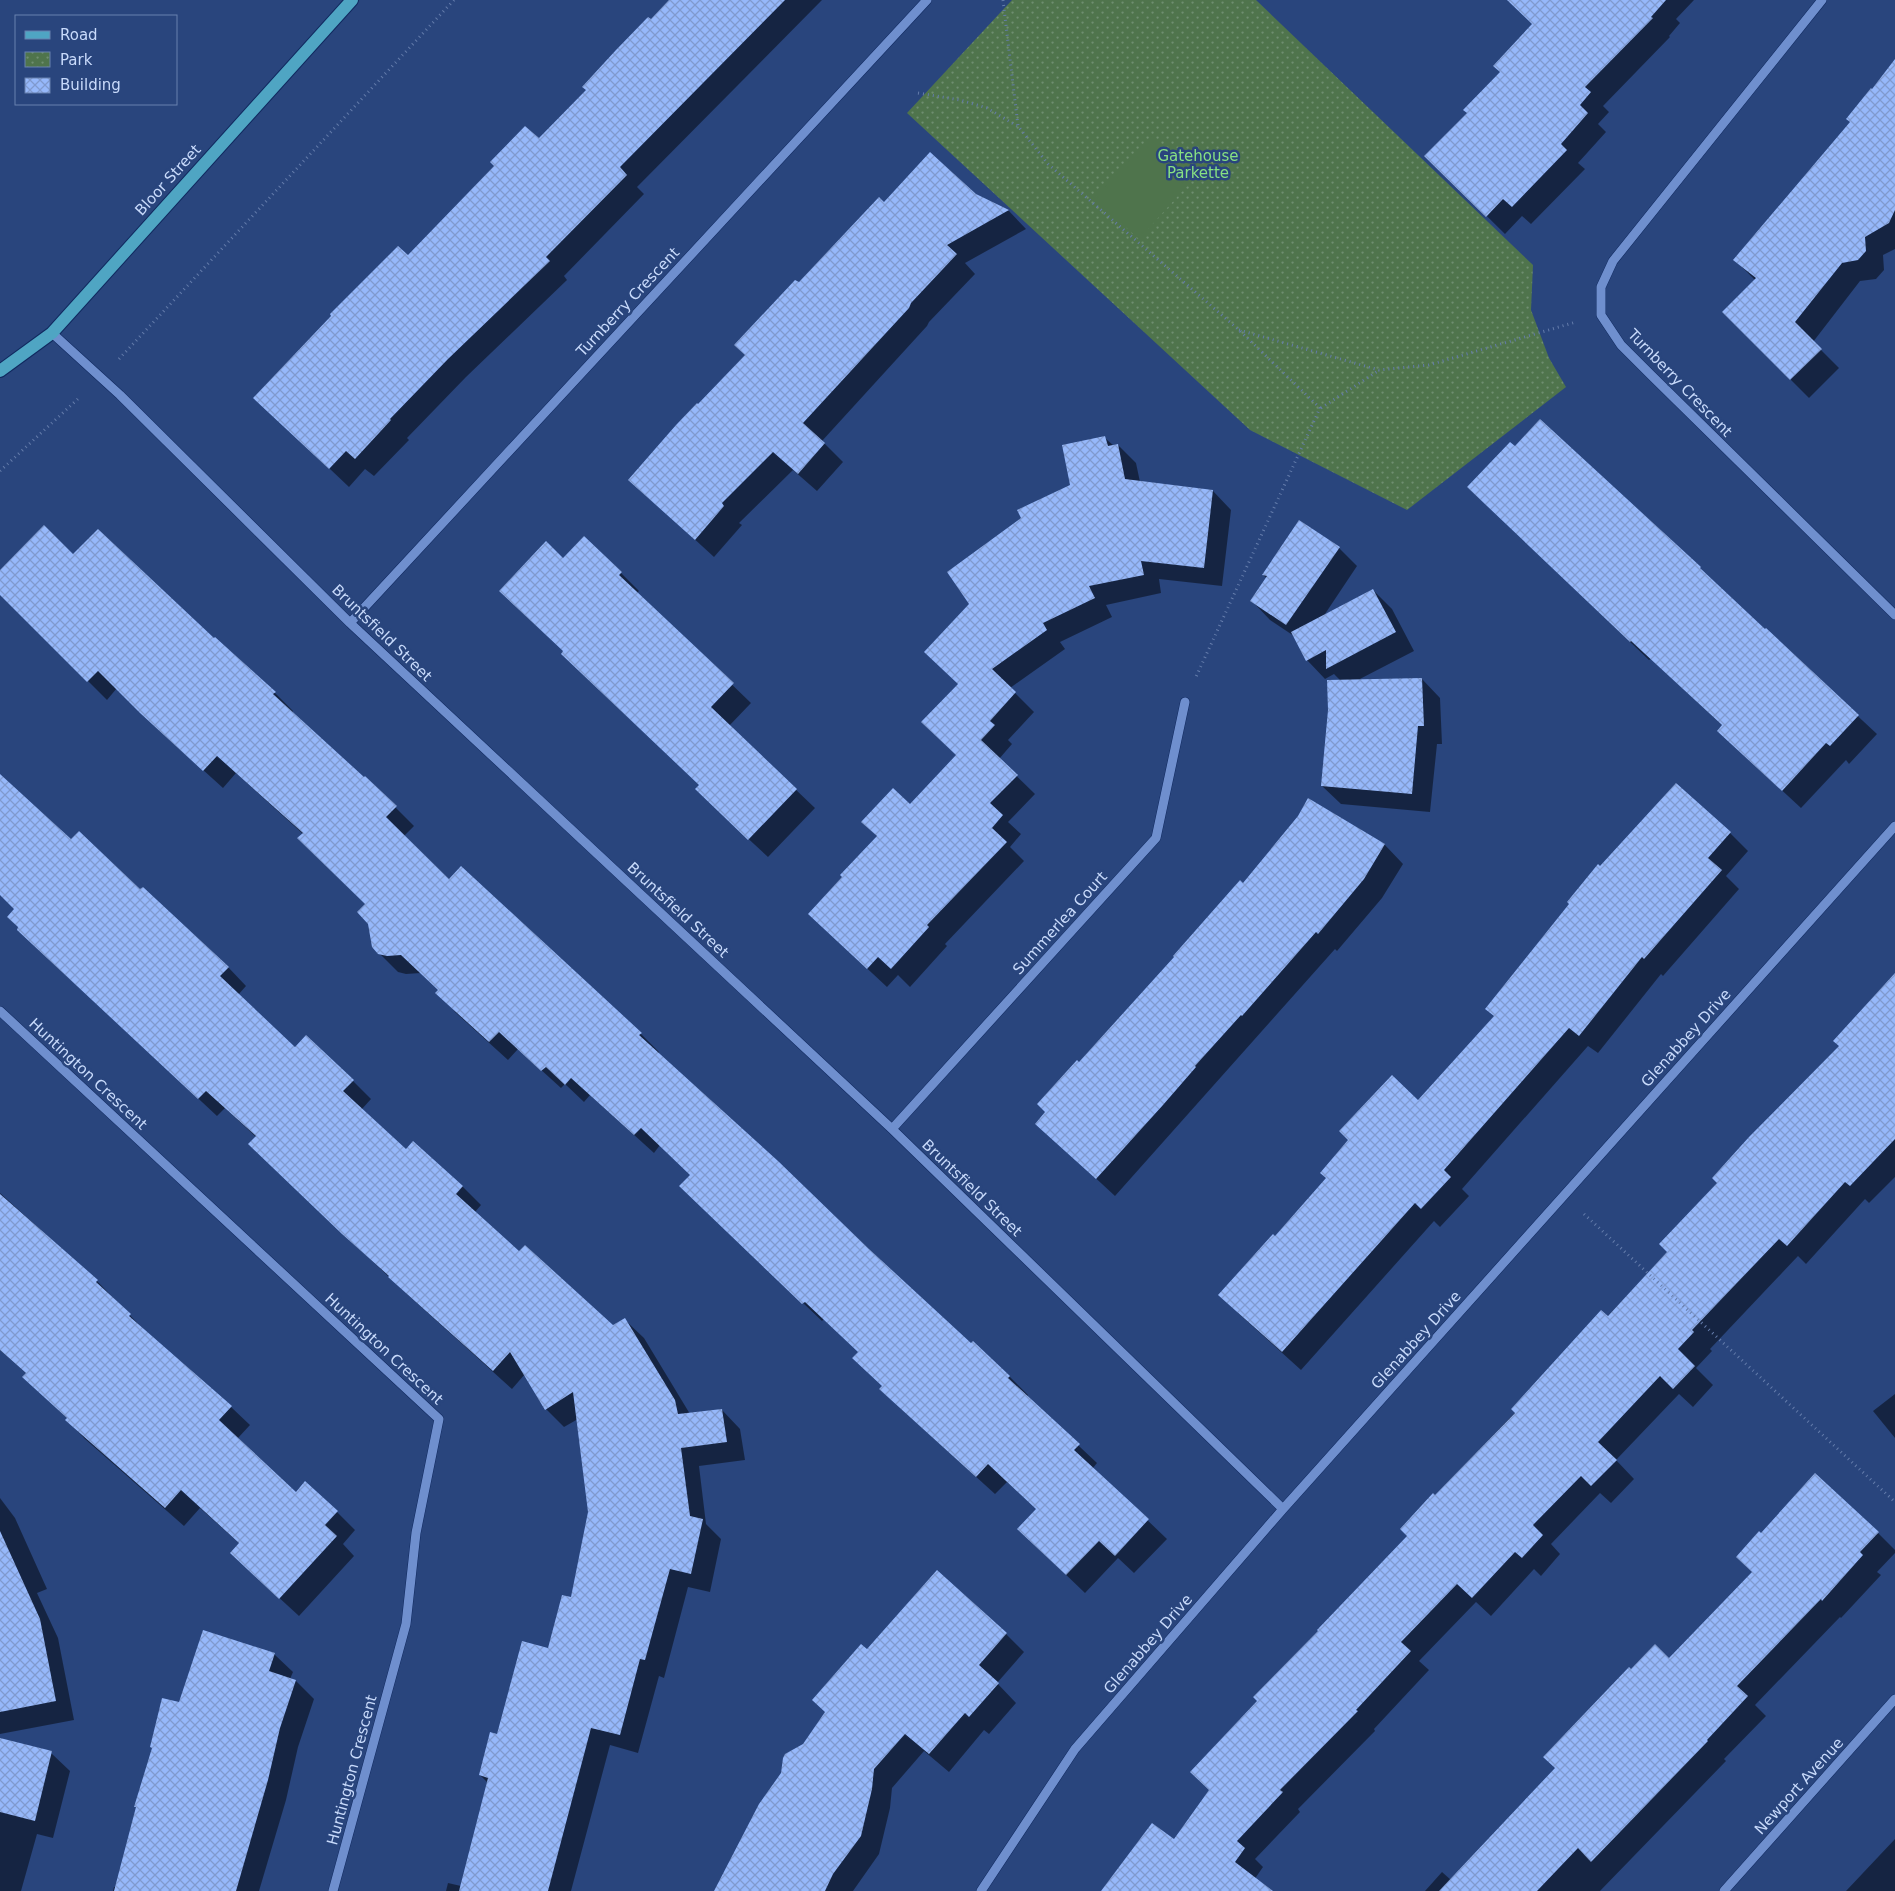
<svg xmlns="http://www.w3.org/2000/svg" width="1895" height="1891" font-family="'DejaVu Sans',sans-serif">
	<style>
		.park { fill: url(#park-dots) }
		.pitch { fill: #4f744c }
		.shadow { fill: #0007 }
		.building { fill: url(#building-cross-hatch) }
		.lines { fill: none; stroke-linecap: round; stroke-linejoin: round }
		.minor-casing { stroke: #10295f; stroke-width: 10 }
		.major-casing { stroke: #10295f; stroke-width: 14 }
		.path { stroke: #647cab; stroke-width: 3; stroke-dasharray: 1 4; stroke-linecap: butt }
		.minor { stroke: #6f8fce; stroke-width: 9 }
		.major { stroke: #4fa5c3; stroke-width: 12 }
		.labels { text-anchor: middle; dominant-baseline: central; stroke-width: 5; stroke-linejoin: round; paint-order: stroke }
		.park-label { font-size: 15px; fill: #87e082; stroke: #29457d }
		.street-label { font-size: 15px; fill: #c8dafb; stroke: #29457d }
	</style>
	<defs>
		<pattern id="park-dots" width="8" height="8" patternUnits="userSpaceOnUse" patternTransform="scale(1.25)"><rect width="8" height="8" fill="#4f744c"/><path d="M2 2h.1M6 6h.1" fill="none" stroke="#6f8e70" stroke-width="1.8" stroke-linecap="round"/></pattern>
		<pattern id="building-cross-hatch" width="8" height="8" patternUnits="userSpaceOnUse" patternTransform="scale(1.25)"><rect width="8" height="8" fill="#96b8fa"/><path d="M0 0l8 8M0 8l8-8" fill="none" stroke="#809ace"/></pattern>
	</defs>
	<rect width="100%" height="100%" fill="#29457d"/>
	<path class="park" d="M 1012,0 L 1256,0 L 1533,265 L 1531,310 L 1549,358 L 1566,387 L 1407,510 L 1250,430 L 907,113 Z"/>
	<path class="pitch" d="M 1152,136 L 1196,176 L 1139,239 L 1094,199 Z"/>
	<path class="shadow" d="M 670,0 L 822,0 L 637,187 L 644,194 L 564,276 L 567,280 L 466,377 L 407,438 L 409,440 L 374,476 L 365,469 L 349,487 L 274,416 L 408,257 L 539,140 L 588,90 Z
		M 1528,0 L 1694,0 L 1676,19 L 1680,23 L 1669,36 L 1670,37 L 1603,106 L 1609,112 L 1598,124 L 1606,132 L 1578,163 L 1585,169 L 1531,224 L 1522,216 L 1505,234 L 1426,156 L 1469,114 L 1501,72 L 1533,24 Z
		M 1895,61 L 1895,249 L 1883,255 L 1884,270 L 1876,279 L 1860,281 L 1813,342 L 1839,368 L 1809,398 L 1723,312 L 1755,280 L 1735,260 L 1851,122 Z
		M 975,195 L 1009,211 L 1026,229 L 965,263 L 975,274 L 929,322 L 927,326 L 822,441 L 843,462 L 817,491 L 793,470 L 739,523 L 742,525 L 714,557 L 630,480 L 746,355 L 799,284 L 884,204 Z
		M 1540,421 L 1877,734 L 1849,764 L 1846,760 L 1801,808 L 1737,749 L 1723,726 L 1651,659 L 1649,660 L 1487,505 L 1515,448 Z
		M 1105,438 L 1114,446 L 1118,445 L 1136,463 L 1140,482 L 1213,491 L 1231,510 L 1222,586 L 1159,579 L 1161,593 L 1106,605 L 1112,617 L 1060,642 L 1065,649 L 1010,688 L 1034,712 L 1008,740 L 1012,744 L 999,759 L 1035,794 L 1008,822 L 1021,834 L 1010,847 L 1024,861 L 945,944 L 947,946 L 910,987 L 898,975 L 887,987 L 828,932 L 878,837 L 863,822 L 910,806 L 957,755 L 959,684 L 970,604 L 1071,486 Z
		M 1339,548 L 1357,566 L 1323,617 L 1373,590 L 1392,609 L 1414,651 L 1356,681 L 1422,679 L 1440,698 L 1442,744 L 1437,744 L 1430,812 L 1341,804 L 1322,786 L 1341,681 L 1334,674 L 1325,679 L 1307,660 L 1294,636 L 1270,620 L 1252,601 L 1267,578 L 1263,575 Z
		M 73,556 L 214,640 L 275,693 L 293,711 L 292,713 L 364,778 L 365,777 L 414,826 L 404,836 L 449,880 L 461,868 L 641,1034 L 659,1052 L 658,1054 L 868,1250 L 971,1345 L 973,1343 L 1010,1377 L 1028,1395 L 1027,1397 L 1097,1463 L 1093,1468 L 1167,1539 L 1134,1573 L 1118,1558 L 1085,1593 L 1037,1547 L 1037,1509 L 1007,1482 L 995,1494 L 899,1407 L 859,1352 L 824,1319 L 822,1321 L 699,1204 L 691,1175 L 660,1145 L 654,1153 L 590,1095 L 584,1102 L 565,1084 L 561,1088 L 518,1049 L 508,1060 L 455,1012 L 439,990 L 421,973 L 406,974 L 398,972 L 379,953 L 366,904 L 303,834 L 236,773 L 223,788 L 160,731 L 117,688 L 107,700 L 0,593 L 0,572 Z
		M 563,559 L 621,573 L 639,591 L 637,593 L 751,703 L 729,726 L 815,808 L 768,857 L 715,808 L 701,786 L 565,652 Z
		M 0,775 L 71,841 L 140,891 L 228,967 L 246,986 L 238,995 L 295,1049 L 353,1081 L 371,1099 L 362,1109 L 406,1150 L 413,1143 L 463,1187 L 481,1205 L 475,1212 L 519,1253 L 613,1327 L 625,1320 L 644,1338 L 690,1414 L 722,1410 L 740,1429 L 745,1460 L 699,1466 L 706,1524 L 721,1539 L 710,1592 L 688,1587 L 664,1678 L 659,1676 L 638,1753 L 610,1745 L 571,1891 L 446,1891 L 448,1883 L 461,1886 L 488,1783 L 480,1775 L 498,1735 L 548,1649 L 572,1599 L 589,1512 L 578,1419 L 564,1427 L 546,1409 L 525,1374 L 512,1389 L 408,1295 L 268,1162 L 256,1137 L 225,1108 L 217,1116 L 37,948 L 16,909 L 0,891 Z
		M 1308,800 L 1385,845 L 1403,864 L 1382,898 L 1337,951 L 1335,949 L 1115,1196 L 1036,1123 L 1047,1112 L 1079,1064 L 1243,885 L 1299,817 Z
		M 1730,833 L 1748,851 L 1726,876 L 1739,889 L 1663,976 L 1661,974 L 1598,1053 L 1588,1046 L 1462,1189 L 1469,1196 L 1440,1227 L 1434,1221 L 1301,1370 L 1238,1313 L 1275,1238 L 1418,1101 L 1495,1016 L 1600,867 Z
		M 1895,986 L 1895,1177 L 1869,1203 L 1865,1199 L 1806,1264 L 1798,1256 L 1710,1349 L 1712,1351 L 1696,1368 L 1713,1385 L 1693,1407 L 1679,1394 L 1616,1460 L 1634,1479 L 1611,1503 L 1600,1493 L 1551,1544 L 1560,1554 L 1541,1576 L 1534,1569 L 1491,1616 L 1476,1602 L 1419,1661 L 1429,1670 L 1374,1729 L 1375,1731 L 1298,1809 L 1300,1812 L 1255,1859 L 1263,1867 L 1254,1880 L 1265,1891 L 1102,1891 L 1174,1841 L 1211,1791 L 1259,1701 L 1409,1536 L 1435,1496 L 1669,1252 L 1718,1183 Z
		M 0,1193 L 97,1281 L 148,1334 L 231,1407 L 250,1425 L 238,1438 L 296,1494 L 337,1512 L 355,1530 L 343,1544 L 354,1556 L 299,1616 L 250,1571 L 240,1544 L 200,1508 L 184,1526 L 85,1439 L 67,1420 L 68,1419 L 24,1377 L 27,1374 L 0,1350 Z
		M 1895,1394 L 1895,1438 L 1873,1411 Z
		M 0,1498 L 15,1518 L 47,1589 L 37,1593 L 58,1638 L 74,1720 L 0,1734 Z
		M 1878,1533 L 1895,1550 L 1895,1553 L 1877,1572 L 1881,1575 L 1841,1618 L 1840,1617 L 1755,1705 L 1766,1716 L 1724,1759 L 1726,1761 L 1600,1891 L 1425,1891 L 1442,1872 L 1451,1880 L 1556,1768 L 1631,1671 L 1669,1660 Z
		M 1006,1634 L 1024,1652 L 997,1683 L 1016,1703 L 989,1734 L 984,1730 L 949,1772 L 924,1751 L 892,1788 L 890,1808 L 879,1854 L 853,1891 L 715,1891 L 804,1745 L 867,1650 Z
		M 274,1654 L 293,1672 L 290,1679 L 296,1681 L 314,1699 L 298,1747 L 286,1800 L 259,1891 L 113,1891 L 114,1887 L 117,1887 L 180,1703 Z
		M 0,1740 L 51,1753 L 70,1771 L 53,1838 L 37,1834 L 21,1891 L 0,1891 Z
		M 1895,1839 L 1895,1891 L 1846,1891 Z"/>
	<path class="building" d="M 669,0 L 785,0 L 620,167 L 627,175 L 546,257 L 550,261 L 448,359 L 390,419 L 391,420 L 355,459 L 346,451 L 329,469 L 253,398 L 331,316 L 330,314 L 398,246 L 408,255 L 494,166 L 490,162 L 525,126 L 539,138 L 586,90 L 582,87 L 616,50 L 648,17 L 651,19 Z
		M 1507,0 L 1666,0 L 1651,17 L 1653,18 L 1585,87 L 1591,92 L 1580,105 L 1588,113 L 1561,144 L 1567,150 L 1512,207 L 1503,199 L 1486,217 L 1424,156 L 1467,113 L 1463,110 L 1500,72 L 1493,66 L 1532,24 Z
		M 1895,59 L 1895,210 L 1889,223 L 1865,237 L 1866,251 L 1858,260 L 1842,263 L 1795,322 L 1822,349 L 1790,380 L 1722,312 L 1756,278 L 1733,260 L 1850,122 L 1846,119 L 1871,88 L 1872,89 Z
		M 930,152 L 976,194 L 1009,210 L 947,245 L 957,254 L 911,303 L 909,308 L 803,423 L 825,443 L 798,474 L 773,452 L 722,503 L 724,506 L 695,540 L 628,480 L 676,425 L 697,403 L 698,404 L 745,355 L 734,345 L 795,280 L 799,282 L 879,197 L 884,202 Z
		M 1540,419 L 1701,567 L 1700,568 L 1765,629 L 1766,628 L 1859,715 L 1830,746 L 1826,743 L 1782,791 L 1717,731 L 1722,725 L 1631,641 L 1630,642 L 1467,487 L 1510,442 L 1515,446 Z
		M 1105,436 L 1108,446 L 1118,444 L 1125,479 L 1213,490 L 1204,568 L 1141,561 L 1144,575 L 1089,586 L 1095,598 L 1043,623 L 1047,630 L 992,669 L 1016,692 L 990,721 L 995,725 L 981,740 L 1018,775 L 990,803 L 1003,815 L 992,828 L 1007,842 L 927,925 L 929,927 L 891,969 L 878,957 L 867,969 L 808,914 L 842,877 L 840,875 L 877,836 L 861,822 L 893,788 L 910,804 L 956,755 L 921,722 L 958,684 L 924,652 L 969,604 L 947,572 L 1021,518 L 1017,510 L 1070,485 L 1062,445 Z
		M 1299,520 L 1340,547 L 1286,625 L 1250,601 L 1267,576 L 1262,575 Z
		M 44,525 L 73,554 L 98,529 L 214,638 L 215,637 L 276,692 L 273,694 L 364,777 L 365,776 L 397,806 L 386,817 L 449,879 L 461,866 L 642,1033 L 639,1035 L 778,1161 L 869,1249 L 971,1343 L 973,1341 L 1010,1376 L 1008,1378 L 1080,1444 L 1074,1450 L 1149,1519 L 1115,1556 L 1099,1541 L 1066,1575 L 1017,1529 L 1036,1509 L 988,1464 L 976,1477 L 879,1389 L 882,1386 L 852,1358 L 858,1352 L 805,1302 L 802,1304 L 679,1186 L 690,1175 L 641,1128 L 634,1135 L 571,1078 L 565,1085 L 546,1067 L 541,1071 L 499,1032 L 489,1042 L 435,993 L 438,990 L 401,955 L 387,956 L 378,954 L 372,947 L 368,924 L 357,912 L 365,904 L 297,838 L 303,833 L 217,756 L 203,771 L 140,713 L 98,671 L 87,682 L 0,595 L 0,570 Z
		M 584,536 L 622,572 L 619,575 L 734,683 L 711,707 L 797,789 L 748,840 L 695,789 L 699,785 L 561,654 L 563,651 L 499,591 L 546,541 L 563,558 Z
		M 1373,589 L 1396,632 L 1326,669 L 1326,650 L 1306,661 L 1291,632 Z
		M 1422,678 L 1424,726 L 1418,726 L 1412,794 L 1321,786 L 1328,710 L 1327,680 Z
		M 0,774 L 71,839 L 79,831 L 140,889 L 143,887 L 229,967 L 220,976 L 295,1047 L 306,1035 L 354,1080 L 343,1091 L 406,1149 L 413,1141 L 463,1186 L 456,1194 L 519,1251 L 525,1245 L 613,1325 L 625,1318 L 675,1400 L 678,1414 L 722,1409 L 727,1442 L 681,1448 L 690,1516 L 703,1519 L 691,1574 L 670,1569 L 645,1660 L 640,1659 L 620,1735 L 591,1728 L 548,1891 L 459,1891 L 488,1778 L 479,1775 L 490,1732 L 497,1734 L 522,1641 L 548,1648 L 562,1595 L 571,1597 L 588,1512 L 573,1392 L 545,1410 L 510,1352 L 493,1371 L 388,1277 L 389,1276 L 342,1234 L 248,1144 L 256,1136 L 206,1091 L 198,1099 L 17,930 L 18,927 L 7,917 L 14,909 L 0,895 Z
		M 1676,783 L 1731,832 L 1708,858 L 1722,870 L 1644,959 L 1642,957 L 1579,1036 L 1569,1028 L 1444,1170 L 1451,1177 L 1421,1209 L 1415,1203 L 1282,1352 L 1218,1295 L 1273,1234 L 1275,1236 L 1326,1178 L 1320,1173 L 1348,1140 L 1339,1131 L 1392,1075 L 1418,1100 L 1494,1016 L 1485,1009 L 1569,904 L 1567,902 L 1598,864 L 1600,866 Z
		M 1308,798 L 1385,844 L 1364,879 L 1318,934 L 1316,932 L 1242,1016 L 1241,1015 L 1195,1066 L 1196,1067 L 1163,1105 L 1096,1179 L 1035,1124 L 1045,1112 L 1037,1104 L 1077,1060 L 1079,1062 L 1174,957 L 1173,956 L 1240,880 L 1243,883 L 1298,816 Z
		M 1895,973 L 1895,1139 L 1850,1186 L 1845,1182 L 1787,1246 L 1779,1239 L 1692,1330 L 1694,1332 L 1678,1349 L 1695,1366 L 1673,1389 L 1660,1376 L 1598,1442 L 1617,1460 L 1591,1486 L 1581,1476 L 1533,1525 L 1543,1535 L 1522,1558 L 1515,1552 L 1472,1598 L 1457,1584 L 1401,1642 L 1411,1651 L 1356,1710 L 1358,1711 L 1280,1790 L 1283,1792 L 1237,1841 L 1245,1848 L 1235,1862 L 1273,1891 L 1101,1891 L 1152,1823 L 1174,1839 L 1209,1790 L 1190,1772 L 1257,1701 L 1253,1697 L 1318,1631 L 1317,1630 L 1407,1536 L 1400,1529 L 1433,1493 L 1435,1495 L 1515,1413 L 1511,1409 L 1601,1310 L 1608,1316 L 1667,1252 L 1659,1244 L 1717,1183 L 1712,1178 L 1749,1137 L 1839,1046 L 1833,1041 Z
		M 0,1194 L 98,1280 L 96,1282 L 131,1314 L 129,1316 L 232,1406 L 219,1420 L 296,1492 L 305,1481 L 338,1511 L 325,1525 L 337,1536 L 279,1599 L 230,1553 L 239,1543 L 181,1490 L 165,1508 L 65,1420 L 67,1418 L 22,1377 L 26,1373 L 0,1350 Z
		M 1815,1473 L 1879,1532 L 1860,1552 L 1863,1555 L 1822,1601 L 1821,1599 L 1737,1686 L 1748,1696 L 1707,1740 L 1708,1741 L 1591,1862 L 1578,1848 L 1537,1891 L 1439,1891 L 1555,1768 L 1543,1757 L 1629,1667 L 1631,1669 L 1655,1644 L 1669,1658 L 1752,1572 L 1736,1557 L 1759,1531 L 1761,1533 Z
		M 0,1531 L 40,1619 L 56,1701 L 0,1712 Z
		M 937,1570 L 1007,1633 L 979,1665 L 999,1683 L 969,1717 L 965,1713 L 929,1754 L 905,1734 L 874,1769 L 872,1789 L 861,1836 L 833,1874 L 825,1891 L 714,1891 L 759,1804 L 781,1773 L 783,1758 L 785,1754 L 803,1744 L 825,1712 L 812,1700 L 861,1644 L 867,1649 Z
		M 203,1630 L 275,1653 L 269,1671 L 296,1680 L 280,1728 L 268,1780 L 236,1891 L 114,1891 L 136,1807 L 134,1807 L 152,1748 L 150,1747 L 162,1698 L 179,1702 Z
		M 0,1738 L 52,1751 L 35,1821 L 0,1812 Z"/>
	<g class="lines">
		<g class="minor-casing">
			<path id="minor" d="M 1822,0 L 1613,261 L 1601,287 L 1601,315 L 1621,345 L 1651,375 L 1895,615
				M 52,333 L 120,395 L 350,623 L 892,1129 L 1283,1509
				M 350,623 L 927,0
				M 0,1011 L 439,1419 L 416,1533 L 406,1624 L 333,1891
				M 892,1129 L 1156,838 L 1185,702
				M 981,1891 L 1075,1749 L 1283,1509 L 1895,826
				M 1724,1891 L 1895,1699"/>
		</g>
		<g class="major-casing">
			<path id="major" d="M 0,371 L 52,333 L 352,0"/>
		</g>
		<path class="path" d="M 1003,0 L 1018,126 L 1048,164 L 1239,330 L 1320,408 L 1195,679
			M 918,93 L 960,100 L 987,108 L 1017,126
			M 1239,330 L 1379,370 L 1429,365 L 1576,322
			M 119,359 L 454,0
			M 1321,408 L 1378,371
			M 0,471 L 80,397
			M 1584,1214 L 1895,1502"/>
		<use href="#minor" class="minor"/>
		<use href="#major" class="major"/>
	</g>
	<g class="labels">
		<g class="park-label">
			<text x="1198" y="156">Gatehouse<tspan x="1198" dy="17">Parkette</tspan></text>
		</g>
		<g class="street-label">
			<text transform="translate(168 180) rotate(-48)">Bloor Street</text>
			<text transform="translate(628 302) rotate(-47)">Turnberry Crescent</text>
			<text transform="translate(1680 383) rotate(46)">Turnberry Crescent</text>
			<text transform="translate(382 633) rotate(44)">Bruntsfield Street</text>
			<text transform="translate(678 910) rotate(43)">Bruntsfield Street</text>
			<text transform="translate(1060 923) rotate(-48)">Summerlea Court</text>
			<text transform="translate(1686 1038) rotate(-48)">Glenabbey Drive</text>
			<text transform="translate(88 1074) rotate(43)">Huntington Crescent</text>
			<text transform="translate(972 1188) rotate(44)">Bruntsfield Street</text>
			<text transform="translate(1416 1340) rotate(-48)">Glenabbey Drive</text>
			<text transform="translate(384 1349) rotate(43)">Huntington Crescent</text>
			<text transform="translate(1148 1644) rotate(-49)">Glenabbey Drive</text>
			<text transform="translate(352 1770) rotate(-75)">Huntington Crescent</text>
			<text transform="translate(1799 1786) rotate(-48)">Newport Avenue</text>
		</g>
	</g>
	<rect x="15" y="15" width="162" height="90" fill="#29457d" stroke="#6981af"/>
	<rect x="25" y="31" width="25" height="8" fill="#4fa5c3" stroke="#6981af"/>
	<text x="60" y="40" font-size="15" fill="#c8dafb">Road</text>
	<rect x="25" y="52" width="25" height="15" fill="url(#park-dots)" stroke="#6981af"/>
	<text x="60" y="65" font-size="15" fill="#c8dafb">Park</text>
	<rect x="25" y="78" width="25" height="15" fill="url(#building-cross-hatch)" stroke="#6981af"/>
	<text x="60" y="90" font-size="15" fill="#c8dafb">Building</text>
</svg>
